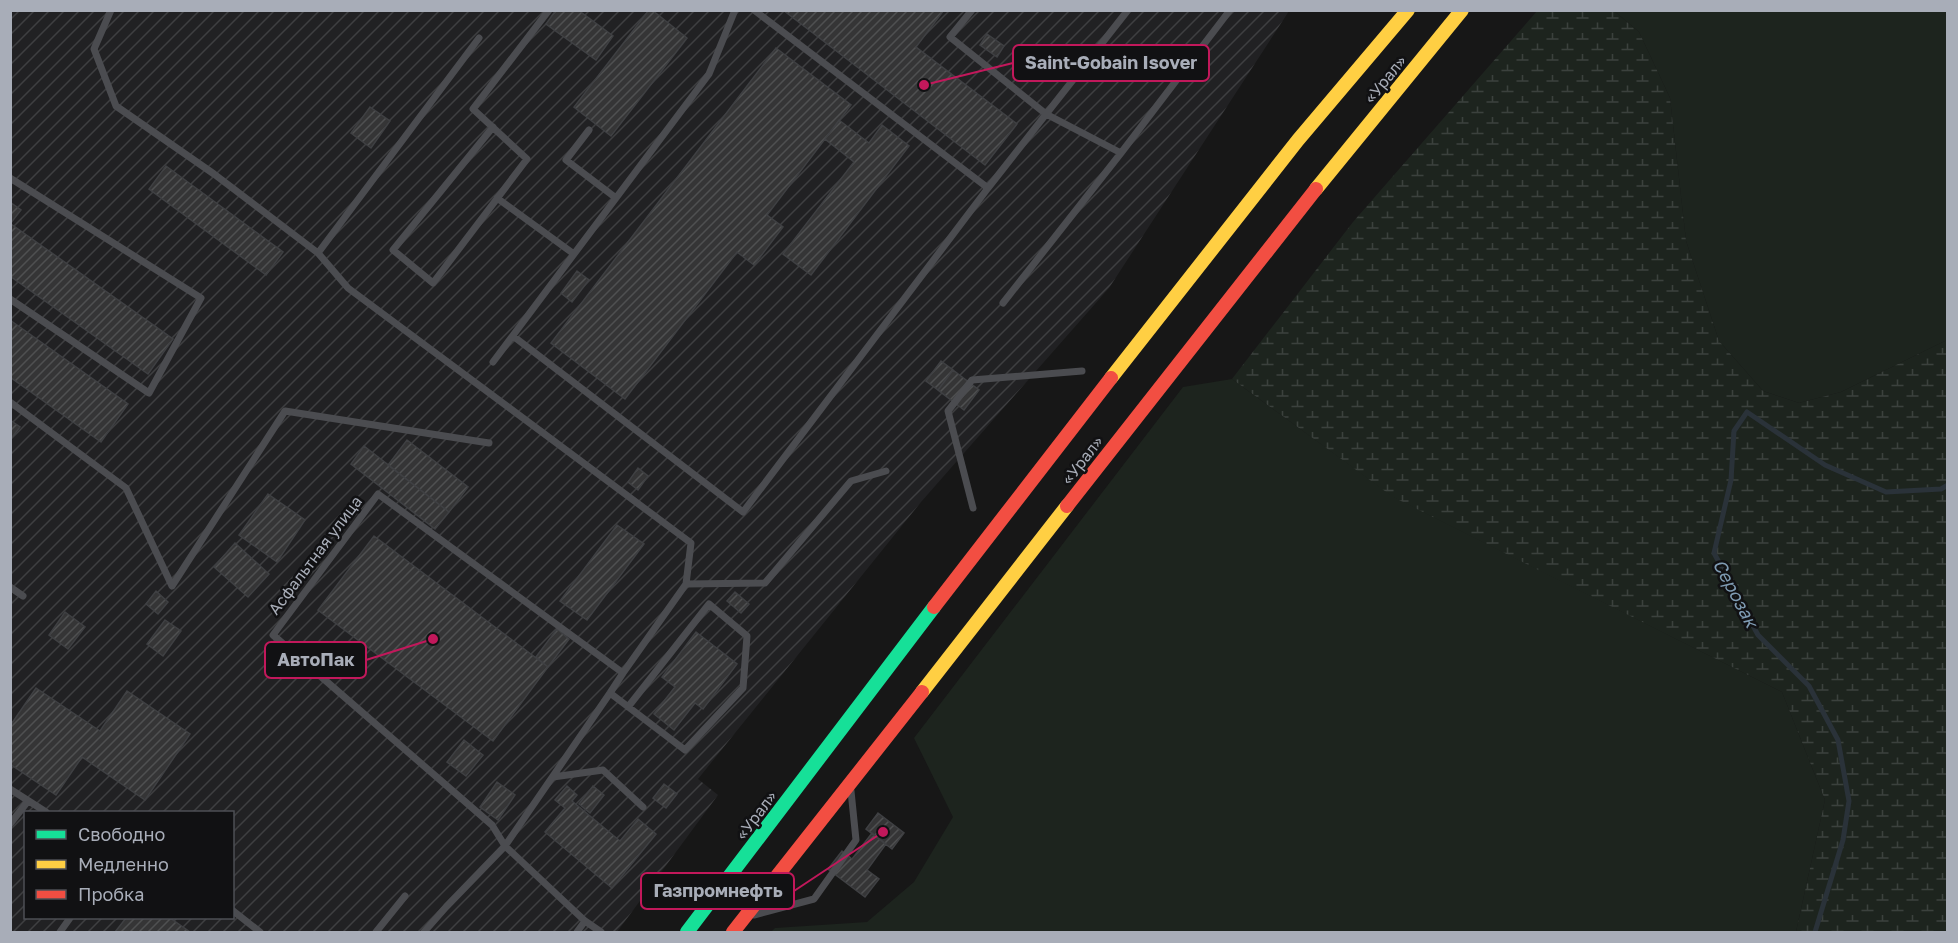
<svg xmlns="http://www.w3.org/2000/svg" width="1958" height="943" font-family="'Golos Text',sans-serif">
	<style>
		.industrial { fill: url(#industrial-furrows); fill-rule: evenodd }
		.green { fill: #1d241e }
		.wetland { fill: url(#wetland-marsh) }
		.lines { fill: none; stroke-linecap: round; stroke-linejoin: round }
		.stream { stroke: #2a3239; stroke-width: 5 }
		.building { fill: url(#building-hatch); stroke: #3f4043; stroke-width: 1.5 }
		.lane { stroke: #4b4c50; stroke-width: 7 }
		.fast { stroke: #16e098; stroke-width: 14 }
		.slow { stroke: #ffcf43; stroke-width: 14 }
		.jam { stroke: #f24e42; stroke-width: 14 }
		.labels { text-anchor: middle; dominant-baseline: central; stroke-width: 5; stroke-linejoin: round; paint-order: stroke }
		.street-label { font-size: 16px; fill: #a8adb8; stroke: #111113 }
		.water-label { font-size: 18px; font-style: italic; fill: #7f9bb3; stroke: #111113 }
		.leader { fill: none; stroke: #c2185b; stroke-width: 2 }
		.callout-dot { fill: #c2185b; stroke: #111113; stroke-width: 2 }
		.callout { fill: #111113; stroke: #c2185b; stroke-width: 2 }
		.callout-label { font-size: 18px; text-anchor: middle; font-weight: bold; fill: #a8adb8 }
	</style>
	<defs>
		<pattern id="industrial-furrows" width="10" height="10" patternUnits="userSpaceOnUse" patternTransform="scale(1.5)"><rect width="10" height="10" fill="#212123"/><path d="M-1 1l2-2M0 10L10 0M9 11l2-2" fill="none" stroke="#3e3f41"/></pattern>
		<pattern id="wetland-marsh" width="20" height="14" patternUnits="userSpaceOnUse" patternTransform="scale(1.5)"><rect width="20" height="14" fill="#1d241e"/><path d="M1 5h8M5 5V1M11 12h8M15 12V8" fill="none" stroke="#3b413d"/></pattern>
		<pattern id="building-hatch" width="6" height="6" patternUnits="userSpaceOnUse" patternTransform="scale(1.5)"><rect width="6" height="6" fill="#353536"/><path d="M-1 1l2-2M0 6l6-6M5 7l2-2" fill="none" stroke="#4f5051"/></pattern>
	</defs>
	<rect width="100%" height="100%" fill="#171717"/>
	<path class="industrial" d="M 10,11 L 1289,11 L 1109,288 L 921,502 L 698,779 L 718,795 L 617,932 L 11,932 ZM 26,812 L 232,812 L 232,918 L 26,918 Z"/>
	<path class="green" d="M 1614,11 L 1947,11 L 1948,338 L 1945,341 L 1841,392 L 1799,403 L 1763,391 L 1719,341 L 1686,241 L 1670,98 L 1639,32 Z
		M 1232,379 L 1394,497 L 1782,692 L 1825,800 L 1796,932 L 771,932 L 775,928 L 867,922 L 914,882 L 953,817 L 914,738 L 1183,387 Z"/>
	<path class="wetland" d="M 1538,10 L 1614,11 L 1639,32 L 1670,98 L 1686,241 L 1719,341 L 1763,391 L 1799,403 L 1841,392 L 1945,341 L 1947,338 L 1947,932 L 1796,932 L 1825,800 L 1782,692 L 1393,497 L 1232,379 L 1353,222 Z"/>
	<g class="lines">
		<path class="stream" d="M 1815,932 L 1843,840 L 1849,801 L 1838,740 L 1809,686 L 1758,635 L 1714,553 L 1731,480 L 1734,431 L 1747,412 L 1825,465 L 1886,492 L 1941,489 L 1948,485"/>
	</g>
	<path class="building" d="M 556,10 L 578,10 L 613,36 L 596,60 L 546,24 Z
		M 649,10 L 652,10 L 687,38 L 611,136 L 574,107 Z
		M 783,10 L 944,10 L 916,47 L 1017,124 L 985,165 Z
		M 987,34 L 1004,46 L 997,57 L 980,45 Z
		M 776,48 L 851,105 L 767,215 L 783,227 L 754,265 L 737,252 L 625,399 L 551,343 Z
		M 370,107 L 390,121 L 371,148 L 351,133 Z
		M 839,120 L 869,143 L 882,125 L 909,146 L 811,275 L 783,254 L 854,162 L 825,139 Z
		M 166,166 L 283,252 L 266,275 L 149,189 Z
		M 10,202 L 21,210 L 10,224 Z
		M 11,224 L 173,339 L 148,374 L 10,276 Z
		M 577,271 L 589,280 L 572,302 L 561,293 Z
		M 10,320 L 128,404 L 101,442 L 10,377 Z
		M 941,361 L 953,370 L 938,390 L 926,381 Z
		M 953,370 L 979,390 L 964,410 L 938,390 Z
		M 10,420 L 20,427 L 10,440 Z
		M 407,440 L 468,487 L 449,512 L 388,465 Z
		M 364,446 L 449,512 L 435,529 L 351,464 Z
		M 638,468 L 648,476 L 638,490 L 628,482 Z
		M 268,494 L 305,520 L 277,562 L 239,535 Z
		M 617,525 L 644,544 L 587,620 L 560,601 Z
		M 374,536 L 548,667 L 493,741 L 318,610 Z
		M 235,543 L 269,574 L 248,597 L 214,567 Z
		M 156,591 L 168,602 L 158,614 L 146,604 Z
		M 735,592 L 749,604 L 741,613 L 727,601 Z
		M 65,612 L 85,627 L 68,649 L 49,635 Z
		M 165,620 L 181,631 L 163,656 L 147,644 Z
		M 557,629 L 569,639 L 548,667 L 536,657 Z
		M 696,632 L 737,664 L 703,709 L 695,703 L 674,730 L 654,714 L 675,687 L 662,677 Z
		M 36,688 L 100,731 L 127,691 L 190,734 L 145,800 L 82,757 L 56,795 L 10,764 L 10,726 Z
		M 464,740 L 483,755 L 466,776 L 447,762 Z
		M 497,782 L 515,795 L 498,820 L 480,807 Z
		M 664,784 L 677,794 L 666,808 L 653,798 Z
		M 567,786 L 577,795 L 572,801 L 620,841 L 638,819 L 656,834 L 612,888 L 545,832 L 565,808 L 555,800 Z
		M 593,786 L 604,795 L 590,813 L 579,804 Z
		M 878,813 L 904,833 L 892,849 L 866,829 Z
		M 872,833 L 886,844 L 867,870 L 879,879 L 865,897 L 828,869 L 842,851 L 852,859 Z
		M 126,918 L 170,918 L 190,932 L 115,932 Z"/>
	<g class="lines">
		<path class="lane" d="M 111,10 L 94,49 L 116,106 L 214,174 L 318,253 L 348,288 L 691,543 L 686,584 L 623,673 L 610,693 L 505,846 L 446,907 L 424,932
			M 972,10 L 950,37 L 1046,114 L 1121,153
			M 493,127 L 393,250 L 433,283 L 527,159 L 473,109 L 549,10
			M 589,130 L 566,160 L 616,198
			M 10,178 L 201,298 L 149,393 L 10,299
			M 988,188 L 1128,10
			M 497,198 L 574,254
			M 318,253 L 479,38
			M 1003,303 L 1121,153 L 1230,10
			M 513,336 L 743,512 L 988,188 L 754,10
			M 493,362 L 709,74 L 735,10
			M 10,402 L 126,488 L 172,586 L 285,411 L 489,443
			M 973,508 L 948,411 L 972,380 L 1082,371
			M 686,584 L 765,583 L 851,481 L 886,471
			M 10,587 L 23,596
			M 610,693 L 685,750 L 743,688 L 747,636 L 709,604 L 628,707
			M 553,777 L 603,770 L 643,807
			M 10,789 L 46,812
			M 10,824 L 28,801
			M 232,910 L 260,932
			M 754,915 L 814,899 L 856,840 L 851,791
			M 60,932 L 70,918
			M 376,932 L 405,896
			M 577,932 L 585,921
			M 601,932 L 585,921 L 505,846 L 492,825 L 273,635 L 378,494 L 623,673"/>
		<path class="fast" d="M 687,932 L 934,607"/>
		<path class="slow" d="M 1316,189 L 1462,10
			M 1111,378 L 1298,140 L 1408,10
			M 922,692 L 1067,506"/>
		<path class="jam" d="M 1067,506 L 1316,189
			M 934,607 L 1111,378
			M 733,932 L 922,692"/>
	</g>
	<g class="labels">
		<g class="street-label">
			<text transform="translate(1385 79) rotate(-51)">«Урал»</text>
			<text transform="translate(1082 460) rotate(-52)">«Урал»</text>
			<text transform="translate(315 555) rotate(-53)">Асфальтная улица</text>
			<text transform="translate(756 815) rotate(-53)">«Урал»</text>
		</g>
		<g class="water-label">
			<text transform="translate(1736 593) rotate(62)">Серозак</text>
		</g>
	</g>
	<path class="leader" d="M924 85L1013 63M433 639L366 660M883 832L794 891"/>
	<g class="callout-dot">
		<circle cx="924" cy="85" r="6"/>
		<circle cx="433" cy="639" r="6"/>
		<circle cx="883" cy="832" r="6"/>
	</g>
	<g class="callout">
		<rect x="1013" y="45" width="196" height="36" rx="6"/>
		<rect x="265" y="642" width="101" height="36" rx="6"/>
		<rect x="641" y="873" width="153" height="36" rx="6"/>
	</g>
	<g class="callout-label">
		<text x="1111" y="69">Saint-Gobain Isover</text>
		<text x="316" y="666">АвтоПак</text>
		<text x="718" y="897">Газпромнефть</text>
	</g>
	<rect width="1958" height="943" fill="none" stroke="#a8adb8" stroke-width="24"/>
	<rect x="24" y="811" width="210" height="108" fill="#111113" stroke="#4d4f55" stroke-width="1.5"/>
	<rect x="36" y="830" width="30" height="9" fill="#16e098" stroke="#4d4f55" stroke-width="1.5"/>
	<text x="78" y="841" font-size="18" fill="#a8adb8">Свободно</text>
	<rect x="36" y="860" width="30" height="9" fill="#ffcf43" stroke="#4d4f55" stroke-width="1.5"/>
	<text x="78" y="871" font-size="18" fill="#a8adb8">Медленно</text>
	<rect x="36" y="890" width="30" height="9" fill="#f24e42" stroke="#4d4f55" stroke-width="1.5"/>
	<text x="78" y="901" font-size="18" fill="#a8adb8">Пробка</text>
</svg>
